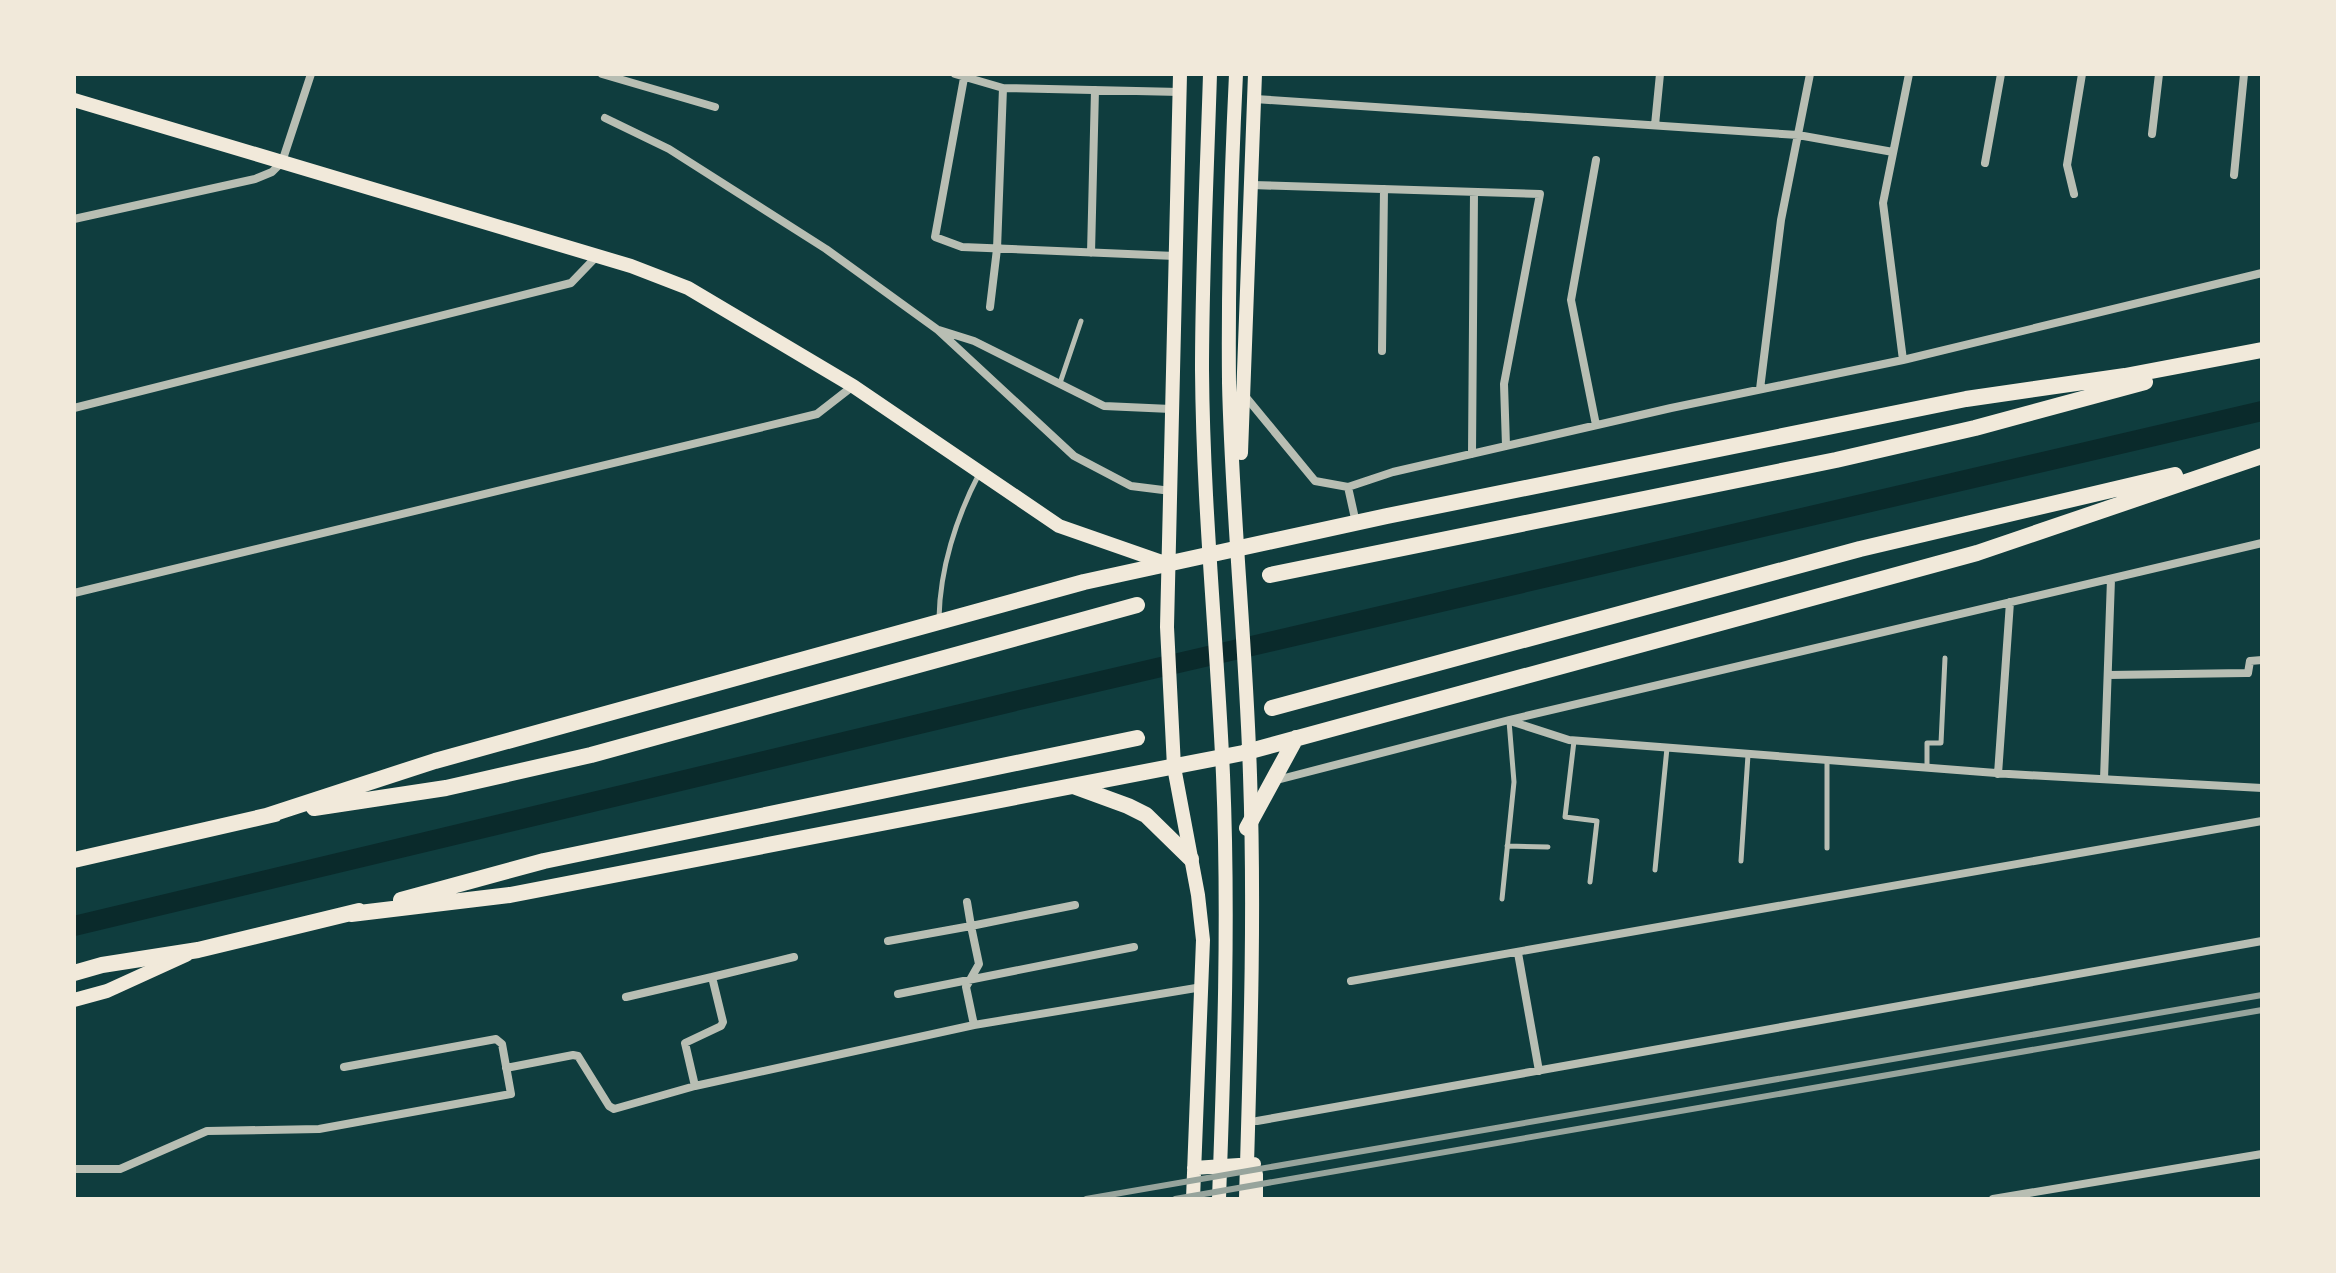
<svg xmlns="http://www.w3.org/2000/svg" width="2336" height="1273" font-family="Inter,sans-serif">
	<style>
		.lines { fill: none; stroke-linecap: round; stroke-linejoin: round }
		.canal { stroke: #0a2a2b; stroke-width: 20 }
		.service { stroke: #b8beb3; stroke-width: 5 }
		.minor { stroke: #b8beb3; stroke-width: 8 }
		.secondary { stroke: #f1e9da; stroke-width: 14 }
		.primary { stroke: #f1e9da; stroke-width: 14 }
		.trunk { stroke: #f1e9da; stroke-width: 16 }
		.rail { stroke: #97a49c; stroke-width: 6 }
	</style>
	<rect width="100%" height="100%" fill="#0f3d3e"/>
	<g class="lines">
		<path class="canal" d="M 74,926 L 1032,697 L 2262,411"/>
		<path class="service" d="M 1060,383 L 1081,321
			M 939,618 C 940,569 956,518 979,474
			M 1574,741 L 1565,817 L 1597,821 L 1590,882
			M 1827,761 L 1827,848
			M 1927,768 L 1927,743 L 1941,743 L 1945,658
			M 1507,846 L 1548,847
			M 1741,861 L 1748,755
			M 1655,870 L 1667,748
			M 1502,899 L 1514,782 L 1509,721"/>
		<path class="minor" d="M 602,74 L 715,107
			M 955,74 L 1003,88 L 1180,92
			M 964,78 L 935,237 L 962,247 L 1175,256
			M 1255,99 L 1798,135 L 1893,152
			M 605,118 L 669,149 L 826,249 L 938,330 L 1074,456 L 1131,486 L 1171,491
			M 1655,125 L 1660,74
			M 2152,134 L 2159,74
			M 1596,160 L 1571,300 L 1596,425
			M 1985,163 L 2001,74
			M 2234,175 L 2244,74
			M 1252,185 L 1540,194 L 1504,384 L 1506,446
			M 2074,194 L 2067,165 L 2082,74
			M 74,219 L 255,179 L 272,172 L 282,162 L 311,74
			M 1091,253 L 1095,90
			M 990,307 L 997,249 L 1003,88
			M 939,330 L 974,341 L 1104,406 L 1171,409
			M 1382,351 L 1384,189
			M 1903,360 L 1883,203 L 1909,74
			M 1760,389 L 1781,220 L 1810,74
			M 1245,396 L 1315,481 L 1348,487 L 1393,472 L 1671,408 L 1903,360 L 2262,273
			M 74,408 L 571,283 L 596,257
			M 1472,454 L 1474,192
			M 1348,487 L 1356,523
			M 74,593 L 817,414 L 853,386
			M 2108,675 L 2246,673 L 2248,673 L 2250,661 L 2262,660
			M 1510,721 L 1569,740 L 2009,774 L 2262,788
			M 1998,774 L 2010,602
			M 2104,779 L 2111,579
			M 1273,781 L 1509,720 L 2262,543
			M 888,941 L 971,926 L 967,902
			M 1518,953 L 1539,1071
			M 712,977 L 794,957
			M 1351,981 L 2262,821
			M 898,994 L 1134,947
			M 626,997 L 712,977 L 723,1022 L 721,1026 L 685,1043 L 695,1086 L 974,1025 L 1202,987
			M 974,1025 L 966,987 L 979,964 L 971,926 L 1075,905
			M 506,1068 L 573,1055 L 578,1056 L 609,1106 L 614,1109 L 695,1086
			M 1257,1121 L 2262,941
			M 74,1169 L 120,1169 L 207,1131 L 319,1129 L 511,1094 L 502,1044 L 496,1039 L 344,1067
			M 1993,1199 L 2262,1154"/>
		<path class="secondary" d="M 1180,74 L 1167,627 L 1174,767 L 1198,895 L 1203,940 L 1193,1199
			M 1210,74 C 1207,173 1202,272 1202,370 C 1203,506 1217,640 1223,775 C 1229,917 1224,1058 1219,1199
			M 1236,74 C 1231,177 1228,280 1229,383 C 1232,514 1246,644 1250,775 C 1255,917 1250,1058 1246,1199
			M 74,100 L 631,266 L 688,288 L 853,386 L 1059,526 L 1168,564
			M 1241,453 L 1255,74
			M 1194,1168 L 1254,1164
			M 1256,1199 L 1256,1174"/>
		<path class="primary" d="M 74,1000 L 107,991 L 186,955"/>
		<path class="trunk" d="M 1270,575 L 1836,460 L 1975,428 L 2145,382
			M 1272,708 L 1860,549 L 2175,475
			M 1076,787 L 1128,806 L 1146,815 L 1191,859
			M 314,808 L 446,788 L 591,755 L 1137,605
			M 266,816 L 435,761 L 1084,582 L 1387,516 L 1966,399 L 2125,376 L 2262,350
			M 1247,828 L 1296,738
			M 74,860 L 275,814
			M 401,900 L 544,861 L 1137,738
			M 351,914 L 510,895 L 1243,753 L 1977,553 L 2262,456
			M 74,973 L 102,965 L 198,950 L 359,911"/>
		<path class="rail" d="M 1086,1199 L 2262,995
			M 1175,1199 L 2262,1010"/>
	</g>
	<rect width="2336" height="1273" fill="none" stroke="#f1e9da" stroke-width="152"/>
</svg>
